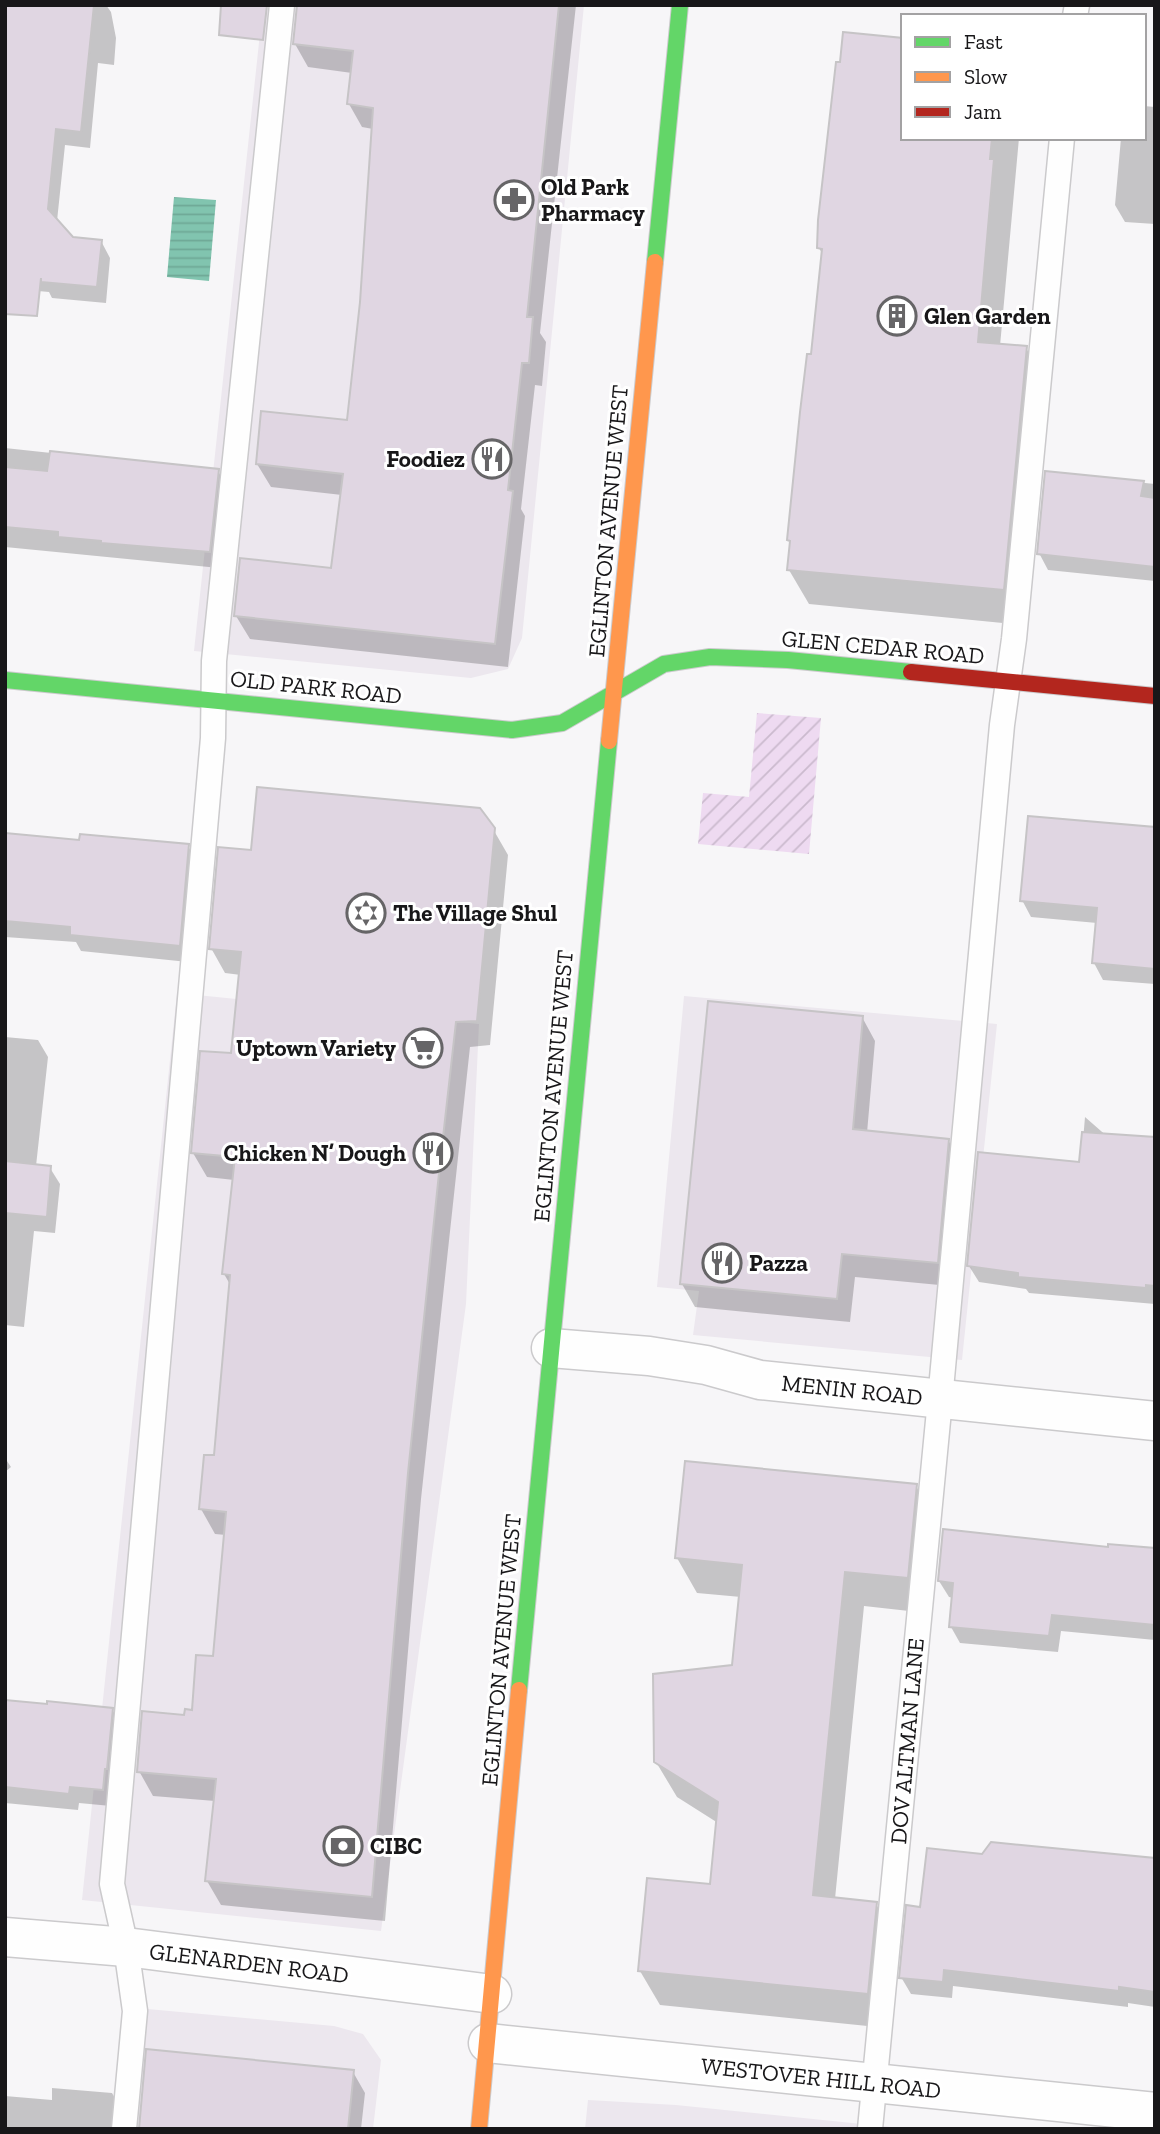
<svg xmlns="http://www.w3.org/2000/svg" width="1160" height="2134" font-family="'Zilla Slab',serif">
	<style>
		.built { fill: #ece7ee }
		.garden { fill: url(#garden-furrows) }
		.water { fill: url(#water-rules) }
		.shadow { fill: #0003 }
		.building { fill: #e0d6e2; stroke: #c6c4c6; stroke-width: 2 }
		.lines { fill: none; stroke-linecap: round; stroke-linejoin: round }
		.lane-casing { stroke: #cbcacc; stroke-width: 27 }
		.street-casing { stroke: #cbcacc; stroke-width: 41 }
		.fast-casing { stroke: #cbcacc; stroke-width: 18 }
		.slow-casing { stroke: #cbcacc; stroke-width: 18 }
		.jam-casing { stroke: #cbcacc; stroke-width: 18 }
		.lane { stroke: #fefefe; stroke-width: 24 }
		.street { stroke: #fefefe; stroke-width: 38 }
		.fast { stroke: #63d668; stroke-width: 16 }
		.slow { stroke: #ff974d; stroke-width: 16 }
		.jam { stroke: #b3261e; stroke-width: 16 }
		.labels { text-anchor: middle; dominant-baseline: central; stroke-width: 6; stroke-linejoin: round; paint-order: stroke }
		.poi-label { font-size: 23px; font-weight: bold; fill: #181719; stroke: #fff; text-anchor: start }
		.street-label { font-size: 23px; fill: #181719; stroke: #fff }
	</style>
	<defs>
		<pattern id="garden-furrows" width="10" height="10" patternUnits="userSpaceOnUse" patternTransform="scale(1.75)"><rect width="10" height="10" fill="#eedaf1"/><path d="M-1 1l2-2M0 10L10 0M9 11l2-2" fill="none" stroke="#cbbace"/></pattern>
		<pattern id="water-rules" width="6" height="5" patternUnits="userSpaceOnUse" patternTransform="scale(1.75)"><rect width="6" height="5" fill="#81c4af"/><path d="M0 2.5h6" fill="none" stroke="#6fa896"/></pattern>
	</defs>
	<rect width="100%" height="100%" fill="#f7f6f8"/>
	<path class="built" d="M 263,5 L 584,5 L 522,638 L 508,669 L 471,678 L 194,651 Z
		M 177,993 L 479,1024 L 466,1304 L 381,1931 L 82,1900 Z
		M 684,996 L 997,1024 L 962,1360 L 693,1335 L 699,1291 L 657,1287 Z
		M 126,2007 L 334,2026 L 363,2034 L 381,2060 L 373,2129 L 114,2129 Z
		M 588,2100 L 676,2105 L 891,2127 L 891,2129 L 585,2129 Z"/>
	<path class="garden" d="M 757,713 L 821,718 L 809,854 L 698,844 L 703,793 L 749,797 Z"/>
	<path class="water" d="M 174,197 L 216,200 L 209,281 L 167,277 Z"/>
	<path class="shadow" d="M 5,5 L 106,5 L 111,12 L 116,38 L 114,65 L 98,63 L 90,148 L 65,145 L 57,221 L 73,238 L 101,241 L 110,258 L 106,303 L 52,298 L 49,292 L 5,288 Z
		M 359,5 L 576,5 L 540,333 L 546,342 L 542,386 L 535,385 L 521,509 L 525,516 L 508,667 L 250,639 L 236,616 L 333,570 L 342,495 L 271,487 L 257,464 L 349,422 L 361,303 L 373,129 L 362,127 L 349,104 L 352,73 L 308,67 L 295,44 Z
		M 1144,106 L 1155,107 L 1155,224 L 1125,222 L 1115,205 L 1121,138 L 1144,138 Z
		M 903,138 L 1019,138 L 1000,346 L 1026,348 L 1046,383 L 1023,625 L 809,604 L 789,570 L 791,544 L 789,540 L 813,356 L 823,255 L 819,248 Z
		M 5,448 L 218,471 L 227,488 L 219,568 L 5,547 Z
		M 1047,473 L 1155,484 L 1155,581 L 1048,570 L 1039,553 Z
		M 1155,828 L 1155,984 L 1103,980 L 1094,963 L 1097,923 L 1031,917 L 1022,900 Z
		M 493,829 L 508,855 L 490,1045 L 470,1047 L 421,1499 L 385,1921 L 221,1905 L 207,1881 L 215,1801 L 153,1796 L 139,1771 L 186,1717 L 194,1712 L 214,1658 L 226,1535 L 215,1534 L 201,1509 L 215,1457 L 231,1286 L 224,1274 L 234,1180 L 207,1177 L 193,1153 L 233,1055 L 241,975 L 225,973 L 211,948 L 253,852 Z
		M 5,835 L 81,842 L 188,846 L 197,862 L 188,962 L 81,951 L 76,942 L 5,937 Z
		M 862,1017 L 875,1041 L 867,1133 L 948,1140 L 962,1164 L 950,1286 L 855,1277 L 850,1322 L 695,1307 L 682,1284 Z
		M 5,1037 L 38,1040 L 48,1057 L 36,1166 L 50,1168 L 60,1184 L 55,1233 L 34,1231 L 24,1327 L 5,1325 Z
		M 1085,1117 L 1149,1173 L 1155,1174 L 1155,1304 L 1029,1293 L 1026,1289 L 979,1282 L 969,1266 L 1081,1164 Z
		M 5,1458 L 11,1467 L 5,1472 Z
		M 916,1486 L 936,1521 L 927,1613 L 864,1606 L 835,1899 L 876,1904 L 896,1939 L 887,2028 L 660,2005 L 640,1971 L 711,1886 L 718,1823 L 677,1797 L 656,1762 L 733,1667 L 741,1597 L 697,1593 L 677,1558 Z
		M 1109,1549 L 1155,1550 L 1155,1640 L 1061,1631 L 1058,1652 L 960,1643 L 951,1627 L 954,1598 L 949,1597 L 939,1581 Z
		M 5,1702 L 112,1709 L 121,1726 L 111,1806 L 79,1803 L 78,1810 L 5,1803 Z
		M 982,1856 L 1155,1861 L 1155,2007 L 1128,2003 L 1128,2007 L 953,1986 L 952,1998 L 911,1994 L 901,1977 L 922,1908 Z
		M 353,2072 L 365,2093 L 361,2129 L 141,2129 Z
		M 52,2088 L 112,2093 L 124,2114 L 123,2129 L 5,2129 L 5,2096 L 52,2100 Z"/>
	<path class="building" d="M 5,5 L 94,5 L 81,132 L 56,129 L 48,209 L 73,237 L 102,240 L 97,287 L 41,282 L 41,278 L 37,316 L 5,314 Z
		M 221,5 L 267,5 L 263,40 L 219,35 Z
		M 297,5 L 559,5 L 527,317 L 533,317 L 529,363 L 522,363 L 508,490 L 513,491 L 495,644 L 234,616 L 240,558 L 331,568 L 343,474 L 256,464 L 261,411 L 347,420 L 360,302 L 373,108 L 347,104 L 353,51 L 293,44 Z
		M 843,32 L 903,38 L 903,138 L 992,138 L 990,159 L 994,159 L 978,342 L 1027,346 L 1004,590 L 787,570 L 790,541 L 787,540 L 800,412 L 807,354 L 811,354 L 822,249 L 817,248 L 818,220 L 836,62 L 840,62 Z
		M 50,451 L 219,469 L 210,552 L 101,543 L 101,541 L 58,537 L 58,532 L 5,527 L 5,467 L 47,471 Z
		M 1045,471 L 1144,481 L 1141,496 L 1155,498 L 1155,567 L 1037,554 Z
		M 257,787 L 480,808 L 495,828 L 477,1021 L 456,1022 L 439,1173 L 408,1473 L 372,1897 L 205,1881 L 216,1779 L 137,1772 L 142,1711 L 184,1715 L 185,1709 L 192,1710 L 196,1655 L 213,1656 L 226,1512 L 199,1509 L 204,1455 L 214,1455 L 230,1275 L 222,1274 L 235,1157 L 191,1153 L 200,1051 L 231,1053 L 241,952 L 209,949 L 218,847 L 251,850 Z
		M 1028,816 L 1155,827 L 1155,969 L 1092,963 L 1097,908 L 1020,901 Z
		M 5,833 L 79,840 L 80,834 L 189,844 L 180,946 L 70,935 L 70,927 L 5,921 Z
		M 708,1001 L 863,1016 L 853,1129 L 949,1139 L 938,1263 L 842,1254 L 837,1299 L 680,1284 Z
		M 1082,1132 L 1155,1137 L 1155,1286 L 1146,1285 L 1146,1288 L 1018,1277 L 1018,1273 L 967,1266 L 978,1152 L 1079,1162 Z
		M 5,1161 L 51,1166 L 47,1217 L 5,1213 Z
		M 685,1461 L 917,1484 L 908,1578 L 845,1572 L 813,1895 L 877,1902 L 868,1994 L 638,1971 L 647,1878 L 710,1884 L 718,1802 L 654,1762 L 653,1674 L 732,1665 L 742,1565 L 675,1558 Z
		M 943,1529 L 1108,1547 L 1108,1544 L 1155,1548 L 1155,1625 L 1052,1615 L 1049,1636 L 949,1627 L 953,1583 L 938,1581 Z
		M 5,1700 L 47,1704 L 47,1701 L 113,1708 L 107,1769 L 105,1769 L 103,1790 L 70,1787 L 69,1794 L 5,1787 Z
		M 991,1842 L 1155,1858 L 1155,1992 L 1119,1987 L 1119,1991 L 944,1970 L 943,1982 L 899,1978 L 906,1905 L 920,1907 L 927,1848 L 982,1854 Z
		M 146,2049 L 354,2070 L 348,2129 L 139,2129 Z"/>
	<g class="lines">
		<g class="lane-casing">
			<path id="lane" d="M 1075,16 L 1077,5
				M 124,2129 L 135,2011 L 126,1947 L 112,1884 L 213,738 L 214,661 L 282,5
				M 870,2129 L 940,1400 L 1002,725 L 1014,639 L 1062,138"/>
		</g>
		<g class="street-casing">
			<path id="street" d="M 551,1348 L 649,1356 L 706,1365 L 760,1380 L 1155,1421
				M 5,1937 L 126,1947 L 492,1994
				M 488,2043 L 1155,2112"/>
		</g>
		<g class="fast-casing">
			<path id="fast" d="M 655,262 L 680,5
				M 5,680 L 512,730 L 562,723 L 664,664 L 710,657 L 788,660 L 911,672
				M 519,1690 L 609,741"/>
		</g>
		<g class="slow-casing">
			<path id="slow" d="M 609,741 L 655,262
				M 479,2129 L 519,1690"/>
		</g>
		<g class="jam-casing">
			<path id="jam" d="M 911,672 L 1155,696"/>
		</g>
		<use href="#lane" class="lane"/>
		<use href="#street" class="street"/>
		<use href="#fast" class="fast"/>
		<use href="#slow" class="slow"/>
		<use href="#jam" class="jam"/>
	</g>
	<defs>
		<g id="pharmacy-ring" transform="scale(2.0125)"><circle r="9.5" fill="#fff" stroke="#666567" stroke-width="1.5"/><path d="M-2-6h4v4h4v4h-4v4h-4v-4h-4v-4h4Z" fill="#666567"/></g>
		<g id="building-ring" transform="scale(2.0125)"><circle r="9.5" fill="#fff" stroke="#666567" stroke-width="1.5"/><path d="M-4-6H4V6H1V3H-1V6H-4ZM-2.5-4.3h1.7v1.8h-1.7ZM.8-4.3h1.7v1.8H.8ZM-2.5-1h1.7V.8h-1.7ZM.8-1h1.7V.8H.8Z" fill="#666567"/></g>
		<g id="restaurant-ring" transform="scale(2.0125)"><circle r="9.5" fill="#fff" stroke="#666567" stroke-width="1.5"/><path d="M-5-6h1v4h1v-4h1v4h1v-4h1v5L-1.5 .5V6h-2V.5L-5-1ZM5-6V6H3V1.5H1.5Q1.5-4 5-6Z" fill="#666567"/></g>
		<g id="synagogue-ring" transform="scale(2.0125)"><circle r="9.5" fill="#fff" stroke="#666567" stroke-width="1.5"/><path d="M0-6.5L5.6 3.2H-5.6ZM0 6.5L5.6-3.2H-5.6Z" fill="#666567"/></g>
		<g id="supermarket-ring" transform="scale(2.0125)"><circle r="9.5" fill="#fff" stroke="#666567" stroke-width="1.5"/><path d="M-6-5.5h2.5l.6 2H6L4.5 2H-2.5L-4.4-4H-6ZM-1.5 3.2a1.3 1.3 0 1 0 .1 0ZM3 3.2a1.3 1.3 0 1 0 .1 0Z" fill="#666567"/></g>
		<g id="bank-ring" transform="scale(2.0125)"><circle r="9.5" fill="#fff" stroke="#666567" stroke-width="1.5"/><path d="M-6-4H6V4H-6ZM0-2.3a2.3 2.3 0 1 0 0 4.6a2.3 2.3 0 1 0 0-4.6Z" fill="#666567"/></g>
	</defs>
	<g fill-rule="evenodd">
		<use href="#pharmacy-ring" x="514" y="200"/>
		<use href="#building-ring" x="897" y="316"/>
		<use href="#restaurant-ring" x="492" y="459"/>
		<use href="#synagogue-ring" x="366" y="913"/>
		<use href="#supermarket-ring" x="423" y="1048"/>
		<use href="#restaurant-ring" x="433" y="1153"/>
		<use href="#restaurant-ring" x="722" y="1263"/>
		<use href="#bank-ring" x="343" y="1846"/>
	</g>
	<g class="labels">
		<g class="poi-label">
			<text x="541" y="187">Old Park<tspan x="541" dy="26">Pharmacy</tspan></text>
			<text x="924" y="316">Glen Garden</text>
			<text x="465" y="459" text-anchor="end">Foodiez</text>
			<text x="393" y="913">The Village Shul</text>
			<text x="396" y="1048" text-anchor="end">Uptown Variety</text>
			<text x="406" y="1153" text-anchor="end">Chicken N’ Dough</text>
			<text x="749" y="1263">Pazza</text>
			<text x="370" y="1846">CIBC</text>
		</g>
		<g class="street-label">
			<text transform="translate(608 521) rotate(-85)">EGLINTON AVENUE WEST</text>
			<text transform="translate(883 647) rotate(5)">GLEN CEDAR ROAD</text>
			<text transform="translate(316 687) rotate(6)">OLD PARK ROAD</text>
			<text transform="translate(553 1086) rotate(-85)">EGLINTON AVENUE WEST</text>
			<text transform="translate(852 1390) rotate(6)">MENIN ROAD</text>
			<text transform="translate(501 1650) rotate(-85)">EGLINTON AVENUE WEST</text>
			<text transform="translate(907 1741) rotate(-85)">DOV ALTMAN LANE</text>
			<text transform="translate(249 1963) rotate(7)">GLENARDEN ROAD</text>
			<text transform="translate(821 2078) rotate(6)">WESTOVER HILL ROAD</text>
		</g>
	</g>
	<rect width="1160" height="2134" fill="none" stroke="#181719" stroke-width="14"/>
	<rect x="901" y="14" width="245" height="126" fill="#ffffff" stroke="#a3a2a3" stroke-width="2"/>
	<rect x="915" y="37" width="35" height="10" fill="#63d668" stroke="#a3a2a3" stroke-width="2"/>
	<text x="964" y="49" font-size="21" fill="#181719">Fast</text>
	<rect x="915" y="72" width="35" height="10" fill="#ff974d" stroke="#a3a2a3" stroke-width="2"/>
	<text x="964" y="84" font-size="21" fill="#181719">Slow</text>
	<rect x="915" y="107" width="35" height="10" fill="#b3261e" stroke="#a3a2a3" stroke-width="2"/>
	<text x="964" y="119" font-size="21" fill="#181719">Jam</text>
</svg>
